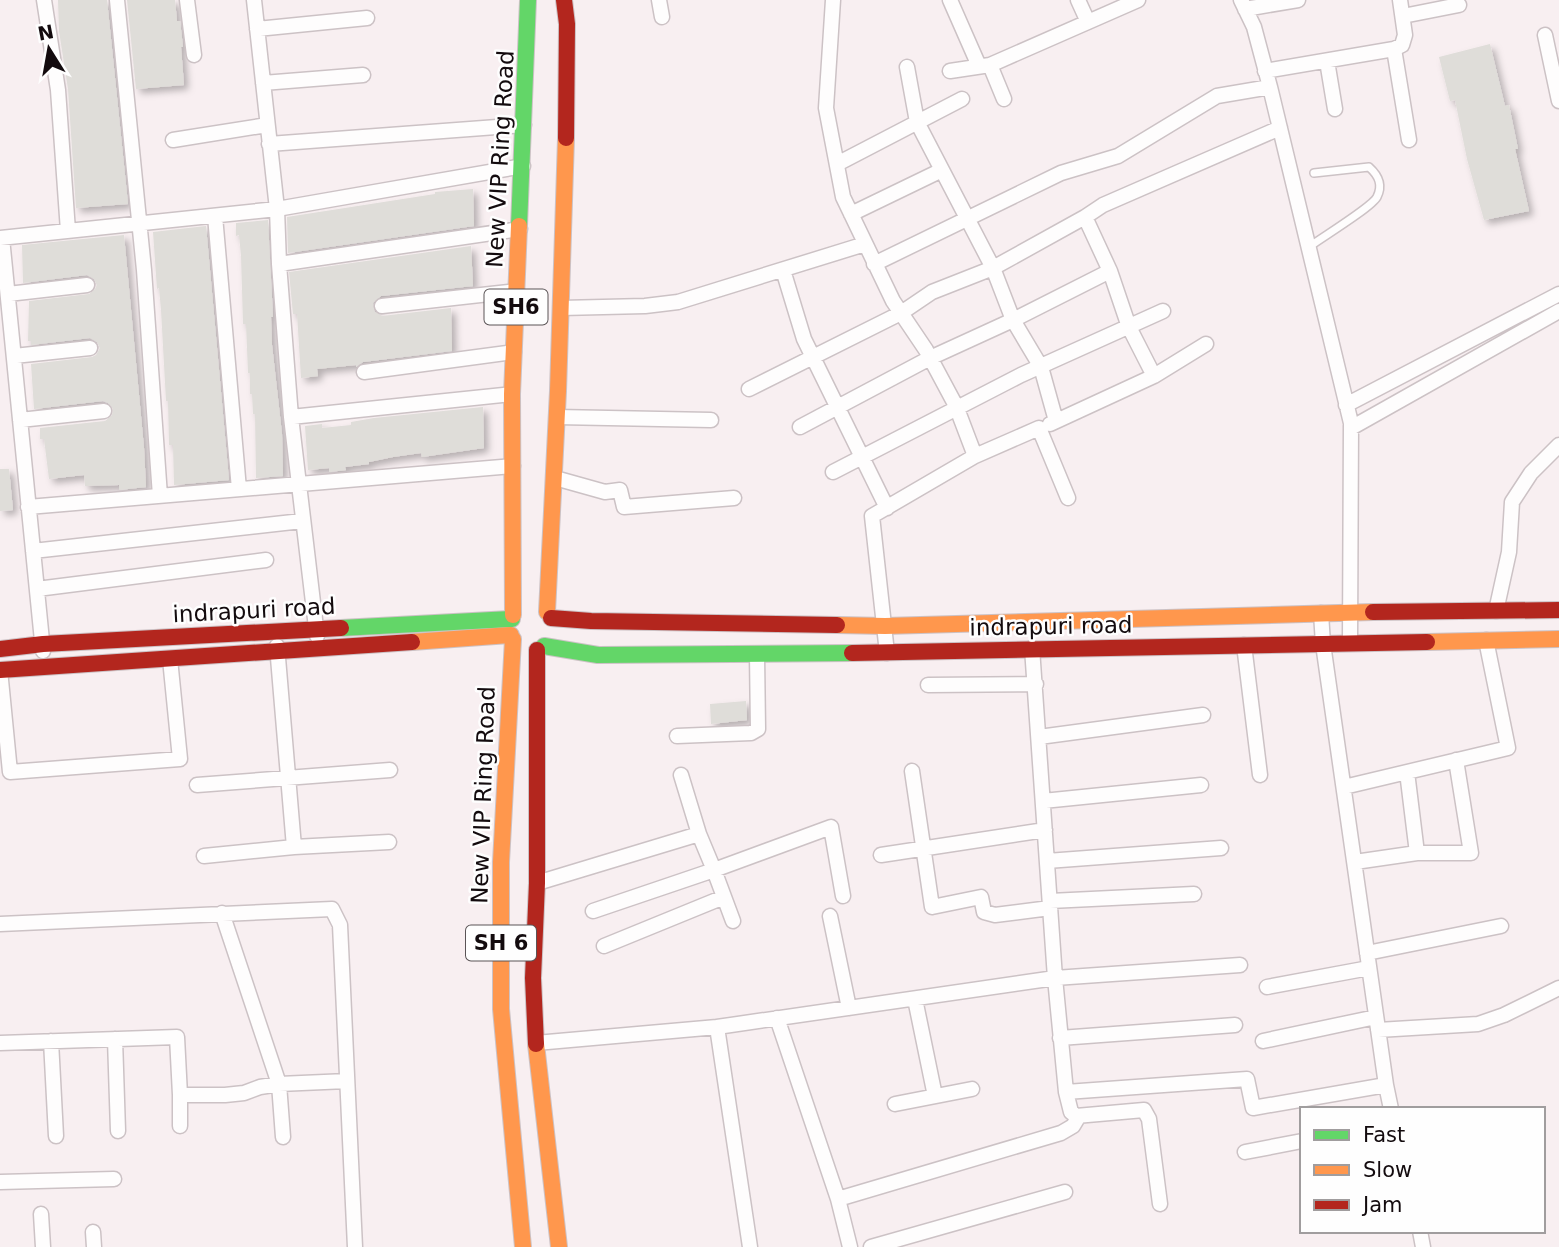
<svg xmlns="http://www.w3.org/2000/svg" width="1559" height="1247" font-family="'DejaVu Sans',sans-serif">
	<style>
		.building { fill: #dfddd9; filter: url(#shadow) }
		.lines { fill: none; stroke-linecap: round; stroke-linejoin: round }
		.lane-casing { stroke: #ccc2c5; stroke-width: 10 }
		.street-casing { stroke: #ccc2c5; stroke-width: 17 }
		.fast-casing { stroke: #ccc2c5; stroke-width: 18 }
		.slow-casing { stroke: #ccc2c5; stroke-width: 18 }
		.jam-casing { stroke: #ccc2c5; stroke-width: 18 }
		.lane { stroke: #fefdfd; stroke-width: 7 }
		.street { stroke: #fefdfd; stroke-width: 14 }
		.fast { stroke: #63d668; stroke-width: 16 }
		.slow { stroke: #ff974d; stroke-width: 16 }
		.jam { stroke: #b3261e; stroke-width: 16 }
		.labels { text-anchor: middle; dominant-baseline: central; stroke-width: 5; stroke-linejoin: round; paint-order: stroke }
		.shield { fill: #fefefe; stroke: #5a5456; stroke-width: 2 }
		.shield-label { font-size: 21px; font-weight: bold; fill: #130b0e }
		.street-label { font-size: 23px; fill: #130b0e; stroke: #fefefe }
	</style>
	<defs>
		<filter id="shadow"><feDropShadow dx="4.5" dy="4.5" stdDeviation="3.5" flood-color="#0004"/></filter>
	</defs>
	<rect width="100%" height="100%" fill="#f8eff1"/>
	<path class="building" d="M 58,0 L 107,0 L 128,204 L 76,208 L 68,89 L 59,31 Z
		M 127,0 L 175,0 L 177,21 L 180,21 L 183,47 L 181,47 L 184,85 L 136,89 Z
		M 1490,44 L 1505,106 L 1509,105 L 1518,149 L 1515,149 L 1529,211 L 1484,220 L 1467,159 L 1455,100 L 1450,101 L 1439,57 Z
		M 473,189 L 474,226 L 288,253 L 287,217 L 435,194 L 435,192 Z
		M 268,220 L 273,317 L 271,317 L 272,345 L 282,434 L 283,476 L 256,478 L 255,414 L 253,414 L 252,394 L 250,394 L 250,373 L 248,373 L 246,324 L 243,324 L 241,256 L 239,235 L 236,236 L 236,223 Z
		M 206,226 L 229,480 L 174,485 L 173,445 L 169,445 L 168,401 L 166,401 L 161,310 L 159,288 L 157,289 L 153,232 Z
		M 124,235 L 144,448 L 146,487 L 119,490 L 119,485 L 85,486 L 84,475 L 49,479 L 44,439 L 40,439 L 40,428 L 105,421 L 112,415 L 113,409 L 108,403 L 103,401 L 34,409 L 31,364 L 92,357 L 96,355 L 100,348 L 97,342 L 90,338 L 31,345 L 31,341 L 28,341 L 29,301 L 89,294 L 95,289 L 97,285 L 94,279 L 87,275 L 23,283 L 22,245 Z
		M 471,246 L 473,286 L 381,296 L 373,303 L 375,312 L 382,316 L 451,308 L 452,351 L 363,362 L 356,367 L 356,365 L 317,369 L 318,376 L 301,378 L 297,314 L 293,314 L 289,272 Z
		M 483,407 L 484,448 L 422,457 L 421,453 L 393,457 L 369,462 L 369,464 L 345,467 L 346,470 L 329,472 L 329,468 L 308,470 L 305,426 L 322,424 L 322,428 L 351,425 L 351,422 L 374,418 Z
		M 0,469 L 9,469 L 13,510 L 0,511 Z
		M 746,701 L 747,720 L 711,724 L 710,704 Z"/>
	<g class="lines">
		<g class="lane-casing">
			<path id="lane" d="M 1309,247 C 1321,238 1372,207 1377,197 C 1383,185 1379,176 1369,167 L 1314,173"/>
		</g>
		<g class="street-casing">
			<path id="street" d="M 44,0 L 58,90 L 68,231
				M 117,0 L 144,270 L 160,496
				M 187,0 L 194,55
				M 254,0 L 277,209 L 279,264 L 291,417 L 317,636
				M 659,0 L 662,17
				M 833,0 L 826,108 L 843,197 L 893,301 L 926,350 L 956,406 L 975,456 L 1039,428 L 1068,498
				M 950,0 L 979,66
				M 1078,0 L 1088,22
				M 1241,0 L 1254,27 L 1270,87 L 1351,423 L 1350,643
				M 1245,9 L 1298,0
				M 1403,16 L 1459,5
				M 257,29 L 367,18
				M 1545,35 L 1559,101
				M 1394,49 L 1402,45 L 1405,35 L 1400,0
				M 1327,61 L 1335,109
				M 990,65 L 1004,99
				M 950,71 L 990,65 L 1138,0
				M 1265,71 L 1394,49 L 1409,140
				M 263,83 L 363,75
				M 173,140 L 267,125
				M 269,144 L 524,125
				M 837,164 L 962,99
				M 851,214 L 942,170
				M 215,216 L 239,489
				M 1085,217 L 1103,205 L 1280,128
				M 0,238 L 277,209 L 523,166
				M 2,238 L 43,651
				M 279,264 L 520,229
				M 874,264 L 1061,173 L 1118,156 L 1217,96 L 1270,87
				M 783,270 L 804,339 L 887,508
				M 1110,271 L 1013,320 L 993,268 L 1085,217 L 1110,271 L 1129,327 L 1154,376
				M 8,294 L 87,285
				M 382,306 L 517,291
				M 561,308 L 645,306 L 678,302 L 865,244
				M 14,356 L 90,348
				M 364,372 L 514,352
				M 749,389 L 901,313 L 932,292 L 993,268 L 917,122 L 907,67
				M 1346,405 L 1559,294
				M 291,417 L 512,394
				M 557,417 L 711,420
				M 20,420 L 104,411
				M 1050,424 L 1154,376 L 1206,344
				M 800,427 L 930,358 L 1013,320 L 1041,367 L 1056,421
				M 1351,428 L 1559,311
				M 833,472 L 1021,375 L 1163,311
				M 555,478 L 605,492 L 620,490 L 624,507 L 734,498
				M 28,507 L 513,466
				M 33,551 L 302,521
				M 37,589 L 266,560
				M 1496,611 L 1509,552 L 1512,502 L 1531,473 L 1559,445
				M 1321,613 L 1323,644 L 1386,1085 L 1391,1109
				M 1244,645 L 1260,775
				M 1032,648 L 1055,978 L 1066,1092 L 1071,1112 L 1076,1116 L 1144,1110 L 1149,1119 L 1160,1204
				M 887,653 L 872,516 L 975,456
				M 0,670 L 10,772 L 180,759 L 170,659
				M 928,685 L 1036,684
				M 677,736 L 751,733 L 758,729 L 757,655
				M 1039,737 L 1203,715
				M 912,771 L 932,907 L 981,897 L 984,912 L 995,915 L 1050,908
				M 681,775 L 699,834
				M 197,785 L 390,770
				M 1344,787 L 1508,748 L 1486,640
				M 1043,801 L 1201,785
				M 294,847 L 389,842
				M 1417,853 L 1471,853 L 1456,760
				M 881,855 L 1045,830
				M 204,856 L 294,847 L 277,646
				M 1047,861 L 1221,848
				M 1355,862 L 1417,853 L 1407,772
				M 537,883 L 699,834 L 714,870 L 831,827 L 843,896
				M 1050,901 L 1194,894
				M 593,911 L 714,870 L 733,921
				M 222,913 L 279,1084 L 283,1137
				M 830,916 L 849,1008
				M 0,924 L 332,909 L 340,925 L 355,1247
				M 604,946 L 724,897
				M 1367,953 L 1501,926
				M 1267,987 L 1369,968
				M 915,999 L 935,1096
				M 777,1018 L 838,1199 L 1061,1133 L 1073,1126 L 1079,1116
				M 717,1027 L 750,1247
				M 1378,1030 L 1478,1024 L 1504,1015 L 1559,988
				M 1060,1038 L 1235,1025
				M 115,1039 L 118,1131
				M 51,1041 L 56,1136
				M 1263,1041 L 1376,1017
				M 0,1043 L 177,1037 L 180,1095 L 225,1095 L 244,1093 L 260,1087 L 279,1084 L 347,1081
				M 536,1043 L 717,1027 L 1055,978 L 1240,965
				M 1066,1092 L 1247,1079 L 1253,1108 L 1386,1085
				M 180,1095 L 180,1126
				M 895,1104 L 972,1089
				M 1245,1152 L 1302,1141
				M 0,1182 L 114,1179
				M 838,1199 L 850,1247
				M 41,1214 L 43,1247
				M 1420,1231 L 1423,1247
				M 93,1232 L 94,1247
				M 871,1247 L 1065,1192"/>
		</g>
		<g class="fast-casing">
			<path id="fast" d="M 519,226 L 528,0
				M 341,628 L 512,619
				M 544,646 L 598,655 L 852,653"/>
		</g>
		<g class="slow-casing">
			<path id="slow" d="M 547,612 L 558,391 L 566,138
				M 513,615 L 512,394 L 519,226
				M 837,625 L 885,626 L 1373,612
				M 513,639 L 501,862 L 501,1009 L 523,1247
				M 412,642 L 511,635
				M 1427,642 L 1559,639
				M 536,1044 L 559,1247"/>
		</g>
		<g class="jam-casing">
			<path id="jam" d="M 564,0 L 567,24 L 566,138
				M 1373,612 L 1559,610
				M 551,618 L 591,621 L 837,625
				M 0,649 L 43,644 L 341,628
				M 852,653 L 1427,642
				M 0,670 L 412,642
				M 536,1044 L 533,978 L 537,883 L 537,650"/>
		</g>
		<use href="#lane" class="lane"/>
		<use href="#street" class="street"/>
		<use href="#fast" class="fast"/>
		<use href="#slow" class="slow"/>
		<use href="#jam" class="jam"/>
	</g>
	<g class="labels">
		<g class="shield">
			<rect x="484.5" y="289.5" width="63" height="35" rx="5"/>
			<rect x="466" y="925.5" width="70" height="35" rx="5"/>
		</g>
		<g class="shield-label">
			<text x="516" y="307">SH6</text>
			<text x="501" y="943">SH 6</text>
		</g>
		<g class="street-label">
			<text transform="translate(500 159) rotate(-87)">New VIP Ring Road</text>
			<text transform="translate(254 610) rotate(-3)">indrapuri road</text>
			<text transform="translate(1051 626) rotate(-1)">indrapuri road</text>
			<text transform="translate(483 795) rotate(-88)">New VIP Ring Road</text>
		</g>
	</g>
	<rect x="1300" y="1107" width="245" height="126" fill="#fefefe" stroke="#a09d9e" stroke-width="2"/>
	<rect x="1314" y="1130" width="35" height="10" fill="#63d668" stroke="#a09d9e" stroke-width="2"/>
	<text x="1363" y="1142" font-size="21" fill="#130b0e">Fast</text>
	<rect x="1314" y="1165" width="35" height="10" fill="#ff974d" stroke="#a09d9e" stroke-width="2"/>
	<text x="1363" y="1177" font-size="21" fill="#130b0e">Slow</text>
	<rect x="1314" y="1200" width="35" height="10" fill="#b3261e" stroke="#a09d9e" stroke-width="2"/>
	<text x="1363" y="1212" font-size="21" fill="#130b0e">Jam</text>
	<g transform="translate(49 49) rotate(349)" stroke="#fefefe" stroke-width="5" paint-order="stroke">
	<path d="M0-5L12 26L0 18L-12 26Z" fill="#130b0e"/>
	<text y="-10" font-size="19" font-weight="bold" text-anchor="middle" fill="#130b0e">N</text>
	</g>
</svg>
